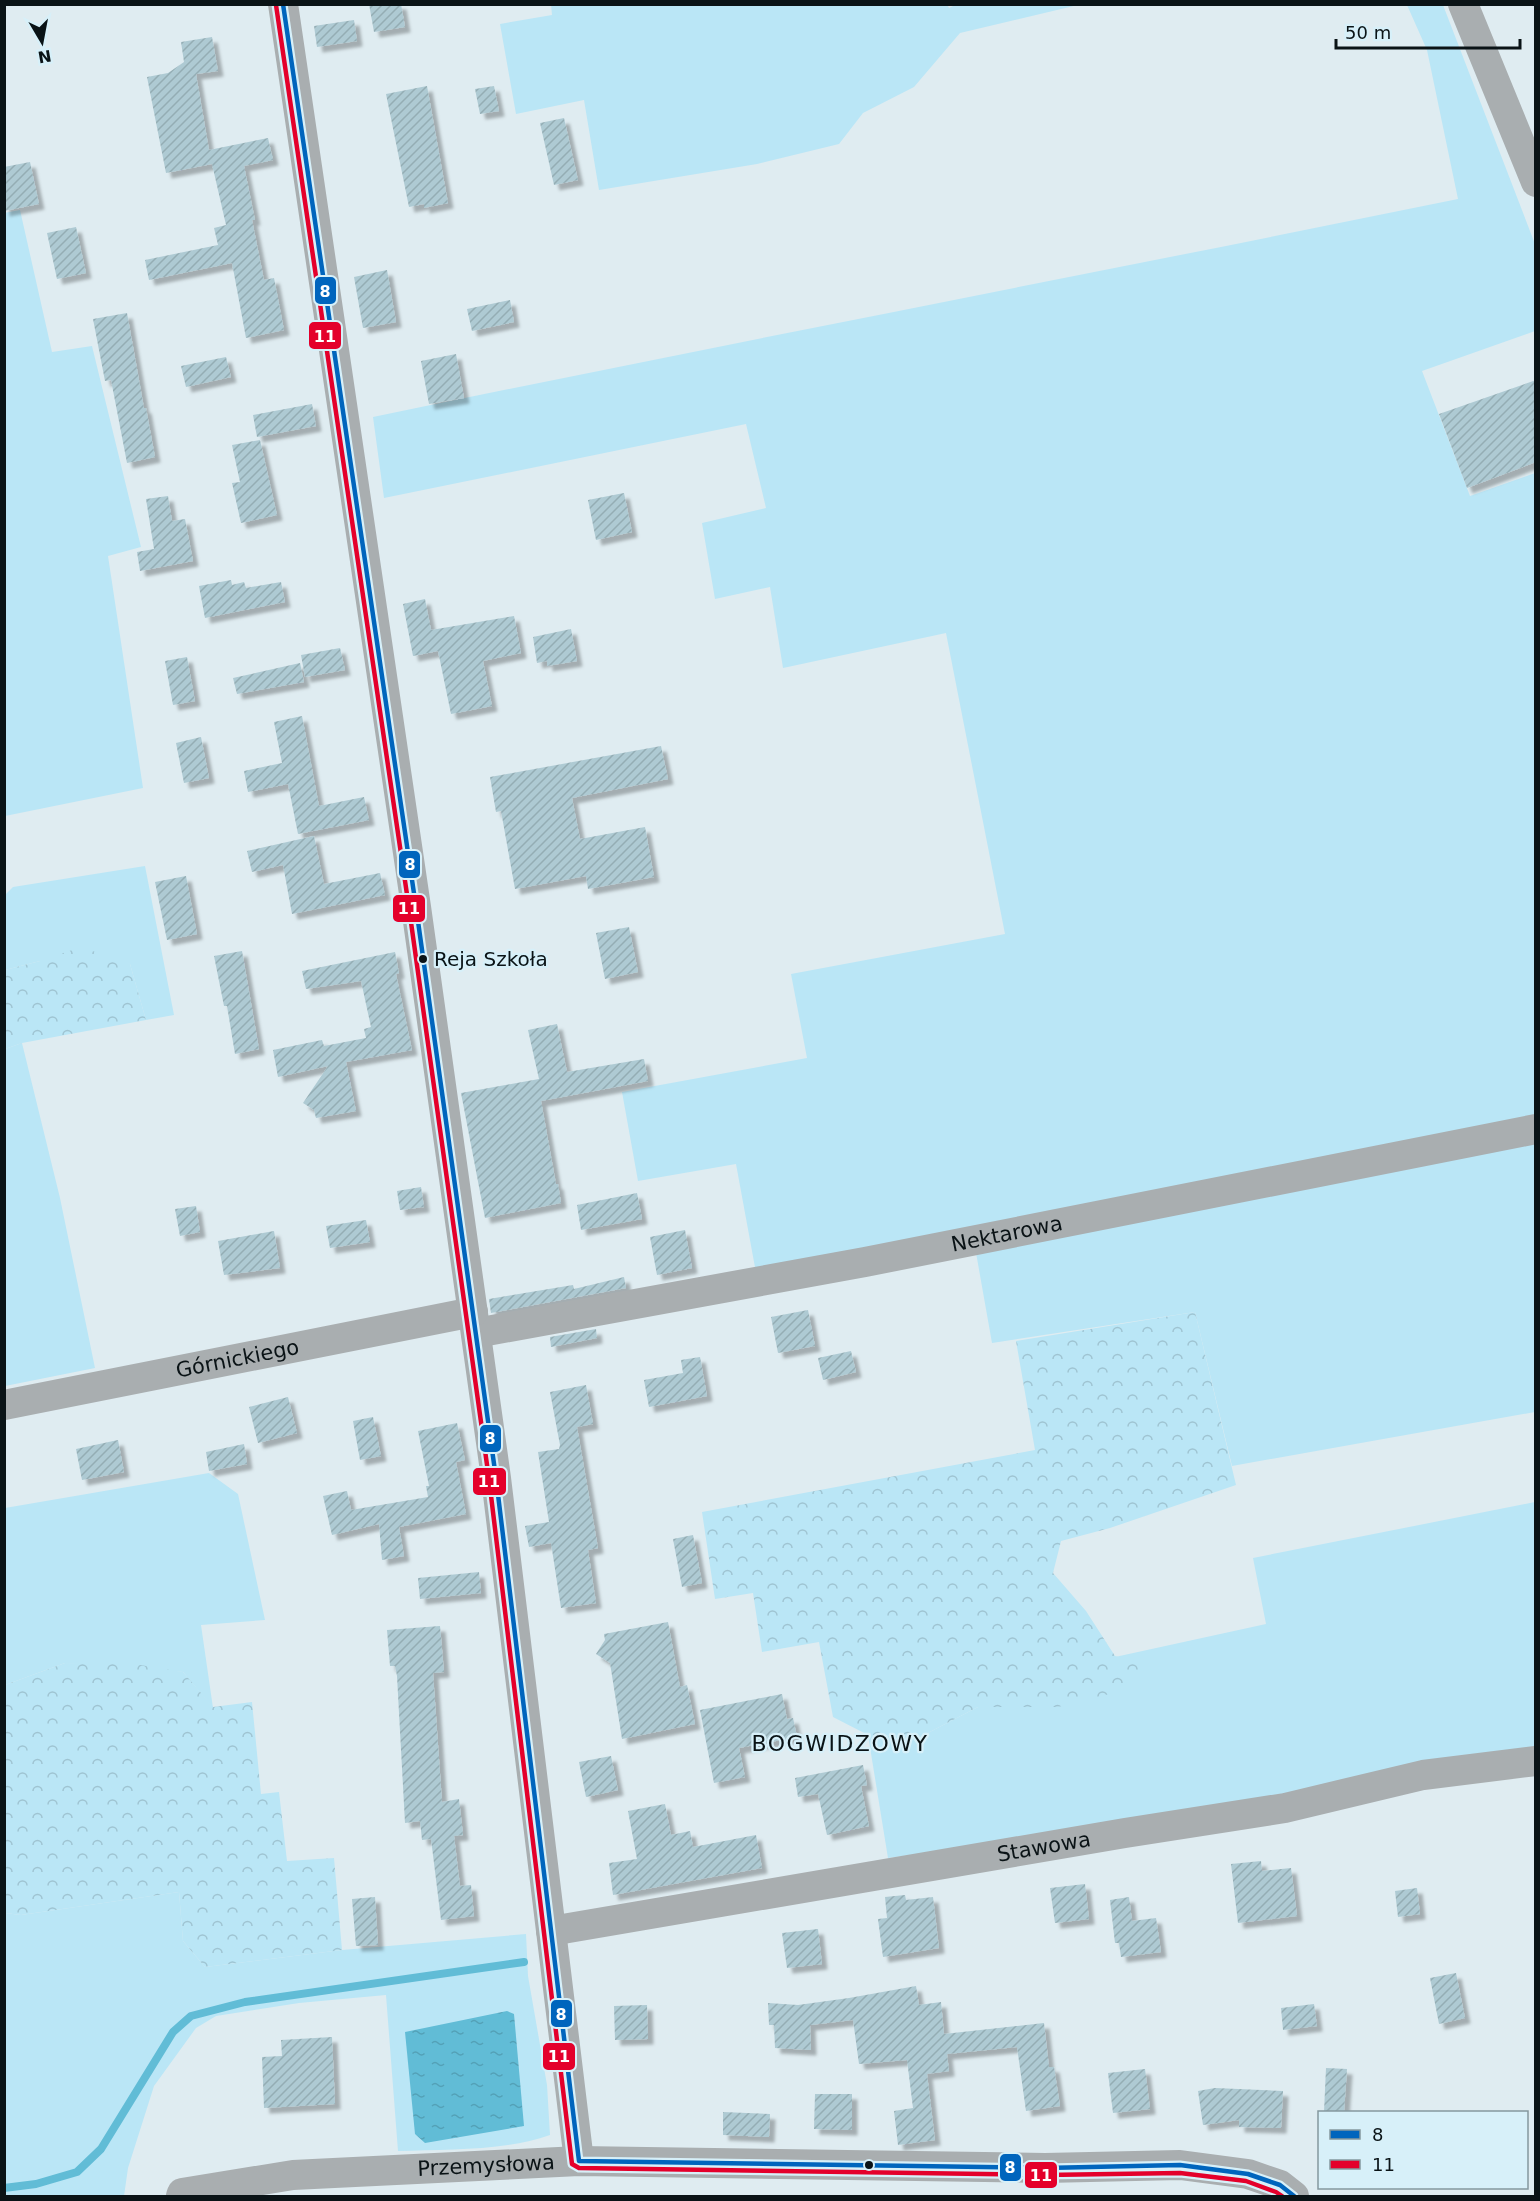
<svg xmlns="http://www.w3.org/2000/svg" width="1540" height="2201" font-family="'DejaVu Sans',sans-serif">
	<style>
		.green { fill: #bae6f6 }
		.forest { fill: url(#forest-crowns) }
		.water { fill: url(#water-ripples) }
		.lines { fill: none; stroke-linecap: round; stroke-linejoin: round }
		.stream { stroke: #61bcd6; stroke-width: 8 }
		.building { fill: url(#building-hatch); filter: url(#shadow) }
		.minor { stroke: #a9aeb0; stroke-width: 30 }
		.bus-1-casing { stroke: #d7f0f9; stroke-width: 9 }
		.bus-2-casing { stroke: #d7f0f9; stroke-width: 9 }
		.bus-1 { stroke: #0065bd; stroke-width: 4.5 }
		.bus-2 { stroke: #e4002b; stroke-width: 4.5 }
		.bus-dot { fill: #0a1316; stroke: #d7f0f9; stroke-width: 2 }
		.labels { text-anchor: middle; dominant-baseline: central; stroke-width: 4.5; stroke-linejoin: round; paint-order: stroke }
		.bus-label { font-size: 20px; fill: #0a1316; stroke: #d7f0f9; text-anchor: start }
		.street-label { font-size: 21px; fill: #0a1316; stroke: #d7f0f9 }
		.neighbourhood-label { font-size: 22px; letter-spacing: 1.5px; fill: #0a1316; stroke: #d7f0f9 }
		.line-badge { stroke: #d7f0f9; stroke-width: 2 }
		.badge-label { font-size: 16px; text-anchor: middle; font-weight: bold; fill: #fff }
	</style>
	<defs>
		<pattern id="forest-crowns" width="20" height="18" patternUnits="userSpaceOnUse" patternTransform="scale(1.5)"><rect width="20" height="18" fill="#bae6f6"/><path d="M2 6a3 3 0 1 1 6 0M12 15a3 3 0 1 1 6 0" fill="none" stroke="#9fc4d2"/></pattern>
		<pattern id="water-ripples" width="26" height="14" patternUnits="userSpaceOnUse" patternTransform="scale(1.5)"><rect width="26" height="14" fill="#61bcd6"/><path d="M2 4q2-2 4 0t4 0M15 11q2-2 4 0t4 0" fill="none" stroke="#53a1b7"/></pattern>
		<pattern id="building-hatch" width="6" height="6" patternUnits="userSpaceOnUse" patternTransform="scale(1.5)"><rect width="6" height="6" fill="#aecad3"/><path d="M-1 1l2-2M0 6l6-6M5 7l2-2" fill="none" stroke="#94adb4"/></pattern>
		<filter id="shadow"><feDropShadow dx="5.5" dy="5.5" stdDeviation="1.5" flood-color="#0004"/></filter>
	</defs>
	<rect width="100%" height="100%" fill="#dfecf1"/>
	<path class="green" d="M 551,4 L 947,4 L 949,8 L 957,4 L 1078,5 L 960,33 L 914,87 L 863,113 L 839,144 L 757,164 L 599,190 L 584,100 L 516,114 L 500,24 L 552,15 Z
		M 1407,5 L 1443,5 L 1535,244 L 1535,331 L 1422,371 L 1470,496 L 1535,473 L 1535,1412 L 1232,1466 L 1195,1312 L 992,1343 L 975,1247 L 759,1289 L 736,1164 L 638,1181 L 622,1092 L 807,1058 L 791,974 L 1005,934 L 946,633 L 783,668 L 770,587 L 715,599 L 702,523 L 766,508 L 746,424 L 384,498 L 373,417 C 734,342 1096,273 1458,199 L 1427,50 Z
		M 20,210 L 52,352 L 92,346 L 141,547 L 108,556 L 143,788 L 5,816 L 4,213 Z
		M 145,866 L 174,1015 L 146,1020 L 130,964 L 40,961 L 5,970 L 5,895 L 13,887 Z
		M 22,1043 L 60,1198 L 95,1368 L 5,1386 L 5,1049 Z
		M 209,1473 L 238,1494 L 265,1620 L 201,1625 L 213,1708 L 183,1672 L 65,1663 L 5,1685 L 5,1508 Z
		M 1535,1502 L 1535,1754 L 1145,1824 L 888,1858 L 868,1735 L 922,1736 L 978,1707 L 1058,1707 L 1115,1657 L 1266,1624 L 1253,1558 Z
		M 179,1892 L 183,1941 L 205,1967 L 342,1950 L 526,1934 L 528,1976 L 547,2085 L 550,2135 C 505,2151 447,2149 398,2151 L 386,1995 L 299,2003 L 216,2016 L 196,2028 L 154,2086 L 128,2168 L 124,2196 L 5,2196 L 5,1913 L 21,1915 Z"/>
	<path class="forest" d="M 81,947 L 130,964 L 146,1020 L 22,1043 L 5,1049 L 5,970 L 40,961 Z
		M 1195,1312 L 1236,1485 L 1110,1528 L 1061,1541 L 1053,1573 L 1086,1611 L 1115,1656 L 1137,1662 L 1141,1686 L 1058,1707 L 978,1707 L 922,1736 L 868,1735 L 833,1717 L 819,1642 L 762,1652 L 753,1593 L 715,1599 L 702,1512 L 1035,1450 L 1016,1341 Z
		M 65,1663 L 134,1664 L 183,1672 L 213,1707 L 252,1702 L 261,1794 L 279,1792 L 287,1861 L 334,1858 L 342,1950 L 205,1967 L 183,1941 L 179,1892 L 21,1915 L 5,1913 L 5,1685 Z"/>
	<path class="water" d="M 507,2011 L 514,2014 L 524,2126 L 425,2143 L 415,2134 L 405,2032 Z"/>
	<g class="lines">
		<path class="stream" d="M 4,2188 L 36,2184 L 77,2172 L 101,2149 L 173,2032 L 191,2016 L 245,2002 L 524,1962"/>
	</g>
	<path class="building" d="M 369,4 L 401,4 L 405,27 L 374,32 Z
		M 354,20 L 357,41 L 317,47 L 314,26 Z
		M 212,37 L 218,71 L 196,74 L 209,150 L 268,138 L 273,160 L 244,166 L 255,220 L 252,220 L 264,280 L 274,278 L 284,330 L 246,338 L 232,263 L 149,280 L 145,260 L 218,245 L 214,228 L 226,225 L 212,164 L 166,173 L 147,77 L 168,73 L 184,62 L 181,42 Z
		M 427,86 L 448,203 L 424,208 L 424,204 L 409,207 L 386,94 Z
		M 494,86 L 499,111 L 480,114 L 475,89 Z
		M 564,118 L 578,180 L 554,185 L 540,123 Z
		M 30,162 L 39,204 L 4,211 L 4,167 Z
		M 76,227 L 86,273 L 57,279 L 47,233 Z
		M 387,270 L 396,322 L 363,328 L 354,277 Z
		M 510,300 L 514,322 L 472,331 L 467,309 Z
		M 127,313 L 144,408 L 146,408 L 155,457 L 127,463 L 111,380 L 105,381 L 93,319 Z
		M 456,354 L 464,398 L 429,404 L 421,361 Z
		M 226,357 L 231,377 L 186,387 L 181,366 Z
		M 1536,380 L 1536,462 L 1467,488 L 1439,414 Z
		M 312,404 L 316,426 L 257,437 L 253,415 Z
		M 260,440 L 277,515 L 241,523 L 232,483 L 240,482 L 232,445 Z
		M 624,493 L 632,532 L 596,540 L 588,500 Z
		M 168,496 L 172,521 L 185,519 L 193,561 L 140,571 L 137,552 L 154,549 L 146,499 Z
		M 231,580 L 232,585 L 244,582 L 246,588 L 281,582 L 285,602 L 205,618 L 199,586 Z
		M 425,599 L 431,630 L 514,616 L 521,653 L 483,661 L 492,706 L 451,714 L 438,651 L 413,656 L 403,604 Z
		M 571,629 L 577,661 L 547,666 L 547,661 L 537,663 L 533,637 Z
		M 340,648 L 345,670 L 305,677 L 301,655 Z
		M 187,657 L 195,701 L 173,705 L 165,661 Z
		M 300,663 L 304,682 L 237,694 L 233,678 Z
		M 302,716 L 319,806 L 364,797 L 369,820 L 298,834 L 288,784 L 248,792 L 244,771 L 282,763 L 274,722 Z
		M 201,737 L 209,778 L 184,783 L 176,743 Z
		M 661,746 L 668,779 L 572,798 L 580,839 L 645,827 L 654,877 L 588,889 L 586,876 L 515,889 L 501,811 L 496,812 L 490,777 Z
		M 314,836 L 324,884 L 380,873 L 385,895 L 292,914 L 283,865 L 252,872 L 247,851 Z
		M 186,876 L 197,934 L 167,940 L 155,882 Z
		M 629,927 L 638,972 L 605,979 L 596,933 Z
		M 242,951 L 259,1049 L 235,1054 L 227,1006 L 224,1006 L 214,956 Z
		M 395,952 L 399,973 L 396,974 L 412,1050 L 346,1062 L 356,1111 L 316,1118 L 314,1110 L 303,1103 L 328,1066 L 278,1077 L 273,1050 L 322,1040 L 324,1046 L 366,1038 L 364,1029 L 371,1027 L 361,981 L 306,989 L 302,971 Z
		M 557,1024 L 567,1072 L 644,1059 L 648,1081 L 541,1101 L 556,1184 L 558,1184 L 561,1203 L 485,1218 L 461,1093 L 539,1079 L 528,1030 Z
		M 421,1187 L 424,1207 L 400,1210 L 397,1191 Z
		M 637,1193 L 642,1219 L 581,1230 L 577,1205 Z
		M 196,1206 L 200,1232 L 180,1236 L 175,1209 Z
		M 366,1220 L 370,1242 L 330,1248 L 326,1226 Z
		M 685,1230 L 692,1268 L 657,1275 L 650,1237 Z
		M 274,1231 L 280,1268 L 224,1275 L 218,1241 Z
		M 624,1277 L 626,1288 L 491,1313 L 489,1299 L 573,1285 L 574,1289 Z
		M 808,1310 L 815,1346 L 778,1353 L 771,1317 Z
		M 596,1329 L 597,1338 L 551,1347 L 550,1337 Z
		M 851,1351 L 856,1372 L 823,1380 L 818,1358 Z
		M 700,1357 L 707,1396 L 649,1407 L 644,1380 L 683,1373 L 681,1360 Z
		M 586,1385 L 593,1424 L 577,1427 L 598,1548 L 588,1550 L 596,1603 L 561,1608 L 551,1543 L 529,1547 L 525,1526 L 549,1522 L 538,1452 L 559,1449 L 560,1445 L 550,1392 Z
		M 288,1397 L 297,1433 L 258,1443 L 249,1407 Z
		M 373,1417 L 381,1456 L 360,1460 L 353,1421 Z
		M 457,1423 L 465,1460 L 456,1462 L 466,1514 L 399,1527 L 404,1556 L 382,1560 L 379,1524 L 332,1535 L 323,1496 L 347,1491 L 351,1510 L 428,1497 L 426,1486 L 429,1486 L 418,1431 Z
		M 118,1440 L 124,1472 L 82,1480 L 76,1449 Z
		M 244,1444 L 247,1464 L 209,1471 L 206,1452 Z
		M 693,1535 L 702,1583 L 682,1587 L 673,1539 Z
		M 479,1572 L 481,1593 L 420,1599 L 418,1578 Z
		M 668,1622 L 680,1687 L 687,1685 L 695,1724 L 622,1739 L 610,1663 L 596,1654 L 605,1640 L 604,1634 Z
		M 440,1626 L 444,1672 L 433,1673 L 442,1802 L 459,1799 L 463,1835 L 454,1836 L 460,1886 L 471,1885 L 474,1916 L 441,1920 L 431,1839 L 422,1840 L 420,1821 L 405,1823 L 397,1676 L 395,1666 L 390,1666 L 387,1630 Z
		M 782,1694 L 787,1719 L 793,1718 L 797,1737 L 739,1748 L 745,1777 L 714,1783 L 700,1710 Z
		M 611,1756 L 618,1790 L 586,1797 L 579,1762 Z
		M 863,1765 L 867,1785 L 861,1786 L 869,1826 L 827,1835 L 818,1794 L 798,1797 L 795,1778 Z
		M 665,1804 L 671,1835 L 690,1831 L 693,1847 L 756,1835 L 762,1868 L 613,1895 L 609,1863 L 637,1859 L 628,1811 Z
		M 1261,1861 L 1262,1871 L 1291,1868 L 1297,1916 L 1238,1923 L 1231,1864 Z
		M 1085,1884 L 1089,1919 L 1055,1923 L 1050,1888 Z
		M 1417,1888 L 1420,1914 L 1398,1917 L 1395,1891 Z
		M 905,1895 L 906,1900 L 933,1897 L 939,1948 L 883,1957 L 878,1919 L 887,1918 L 885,1897 Z
		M 375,1897 L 378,1945 L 356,1946 L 352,1899 Z
		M 1129,1897 L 1132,1921 L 1156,1918 L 1161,1952 L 1121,1957 L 1119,1943 L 1115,1943 L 1110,1900 Z
		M 818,1929 L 822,1964 L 787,1968 L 782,1933 Z
		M 1456,1973 L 1465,2018 L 1439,2024 L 1430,1978 Z
		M 916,1986 L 919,2005 L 941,2002 L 944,2034 L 1044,2023 L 1049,2067 L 1054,2067 L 1060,2106 L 1026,2111 L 1017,2047 L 947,2054 L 949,2071 L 927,2074 L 935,2140 L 898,2145 L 894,2111 L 913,2108 L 907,2060 L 859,2064 L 853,2020 L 810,2025 L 811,2050 L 775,2048 L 774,2025 L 769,2025 L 768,2003 L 798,2005 L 849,1998 Z
		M 1314,2004 L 1317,2026 L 1283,2030 L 1281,2008 Z
		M 647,2005 L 648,2039 L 615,2040 L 614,2006 Z
		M 332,2037 L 335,2104 L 264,2108 L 262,2057 L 282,2056 L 281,2040 Z
		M 1326,2068 L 1347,2069 L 1344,2112 L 1324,2112 Z
		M 1145,2069 L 1150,2109 L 1113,2113 L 1108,2073 Z
		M 1215,2088 L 1283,2091 L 1281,2128 L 1239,2127 L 1239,2120 L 1203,2125 L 1198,2091 Z
		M 815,2094 L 852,2094 L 852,2130 L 814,2129 Z
		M 723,2112 L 770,2114 L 769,2137 L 723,2135 Z"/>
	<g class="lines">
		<g class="minor">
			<path d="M 283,4 L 416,907 L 496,1478 L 579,2161"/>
			<path d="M 1463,4 L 1536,182"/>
			<path id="s1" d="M 476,1333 L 865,1262 L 1536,1129"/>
			<path id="s2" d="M 4,1405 L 473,1312"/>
			<path id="s3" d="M 551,1931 L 1125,1833 L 1285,1808 L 1423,1775 L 1536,1761"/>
			<path id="s4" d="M 181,2196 L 182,2193 L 293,2175 L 579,2161 L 1045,2168 L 1180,2165 L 1248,2174 L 1280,2185 L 1294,2196"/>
		</g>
		<g class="bus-1-casing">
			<path id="bus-1" d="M 283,4 L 416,907 L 496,1478 L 579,2161 L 1045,2168 L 1180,2165 L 1248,2174 L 1280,2185 L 1294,2196"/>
		</g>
		<g class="bus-2-casing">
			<path id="bus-2" d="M 276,5 L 409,908 L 489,1479 L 572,2164 L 579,2168 L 1045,2175 L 1180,2173 L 1246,2181 L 1276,2192 L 1282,2196"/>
		</g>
		<use href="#bus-1" class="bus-1"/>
		<use href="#bus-2" class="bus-2"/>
	</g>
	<g class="bus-dot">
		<circle cx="423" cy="959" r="5"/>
		<circle cx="869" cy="2165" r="5"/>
	</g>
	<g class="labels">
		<g class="bus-label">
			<text x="434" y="959">Reja Szkoła</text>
		</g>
		<g class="street-label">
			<text stroke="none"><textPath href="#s1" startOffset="540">Nektarowa</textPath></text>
			<text stroke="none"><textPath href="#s2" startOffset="238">Górnickiego</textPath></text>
			<text stroke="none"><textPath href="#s3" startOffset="500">Stawowa</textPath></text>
			<text stroke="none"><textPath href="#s4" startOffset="309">Przemysłowa</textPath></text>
		</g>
		<g class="neighbourhood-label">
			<text x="840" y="1743">BOGWIDZOWY</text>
		</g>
	</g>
	<g class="line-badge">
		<rect x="314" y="276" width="23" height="29" rx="6" fill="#0065bd"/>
		<rect x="308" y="321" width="34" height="29" rx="6" fill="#e4002b"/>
		<rect x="398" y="850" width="23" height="29" rx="6" fill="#0065bd"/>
		<rect x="392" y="894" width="34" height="29" rx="6" fill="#e4002b"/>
		<rect x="479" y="1424" width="23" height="29" rx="6" fill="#0065bd"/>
		<rect x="472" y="1467" width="35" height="29" rx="6" fill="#e4002b"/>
		<rect x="550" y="1999" width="23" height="29" rx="6" fill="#0065bd"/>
		<rect x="542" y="2042" width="34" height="29" rx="6" fill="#e4002b"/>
		<rect x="999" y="2153" width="23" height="29" rx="6" fill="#0065bd"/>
		<rect x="1024" y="2161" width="34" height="28" rx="6" fill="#e4002b"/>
	</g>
	<g class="badge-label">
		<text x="325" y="297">8</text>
		<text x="325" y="342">11</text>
		<text x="410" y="870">8</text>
		<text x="409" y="914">11</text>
		<text x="490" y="1444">8</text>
		<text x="489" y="1487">11</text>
		<text x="561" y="2020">8</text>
		<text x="559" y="2062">11</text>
		<text x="1010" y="2173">8</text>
		<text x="1041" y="2181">11</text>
	</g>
	<rect width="1540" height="2201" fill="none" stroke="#0a1316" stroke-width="12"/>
	<rect x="1318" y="2111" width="210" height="78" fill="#d7f0f9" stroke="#85989e" stroke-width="1.5"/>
	<rect x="1330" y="2130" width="30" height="9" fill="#0065bd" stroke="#85989e" stroke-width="1.5"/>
	<text x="1372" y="2141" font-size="18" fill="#0a1316">8</text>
	<rect x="1330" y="2160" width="30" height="9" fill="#e4002b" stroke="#85989e" stroke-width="1.5"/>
	<text x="1372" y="2171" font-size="18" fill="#0a1316">11</text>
	<g transform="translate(42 42) rotate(170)" stroke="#d7f0f9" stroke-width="4.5" paint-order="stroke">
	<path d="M0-4.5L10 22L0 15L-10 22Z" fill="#0a1316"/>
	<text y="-9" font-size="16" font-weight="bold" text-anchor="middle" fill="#0a1316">N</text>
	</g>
	<path d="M1336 39v9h184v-9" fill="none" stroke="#0a1316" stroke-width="3"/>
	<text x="1345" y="39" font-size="18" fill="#0a1316" stroke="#d7f0f9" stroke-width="4.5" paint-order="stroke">50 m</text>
</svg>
